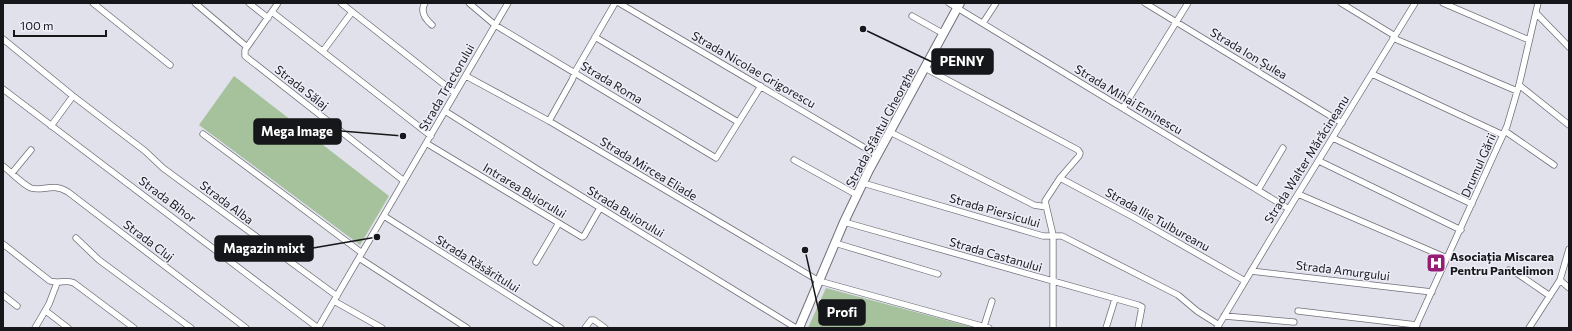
<svg xmlns="http://www.w3.org/2000/svg" width="1572" height="331" font-family="Commissioner,sans-serif">
	<style>
		.green { fill: #a5c29c }
		.lines { fill: none; stroke-linecap: round; stroke-linejoin: round }
		.street-casing { stroke: #6f7079; stroke-width: 7 }
		.secondary-casing { stroke: #6f7079; stroke-width: 10 }
		.street { stroke: #fff; stroke-width: 5.5 }
		.secondary { stroke: #fff; stroke-width: 8 }
		.labels { text-anchor: middle; dominant-baseline: central; stroke-width: 3; stroke-linejoin: round; paint-order: stroke }
		.street-label { font-size: 12px; fill: #16171a; stroke: #edeef8 }
		.poi-label { font-size: 12px; font-weight: bold; fill: #16171a; stroke: #edeef8; text-anchor: start }
		.leader { fill: none; stroke: #16171a; stroke-width: 1.5 }
		.callout-dot { fill: #16171a; stroke: #edeef8; stroke-width: 1.5 }
		.callout { fill: #16171a; stroke: #16171a; stroke-width: 1.5 }
		.callout-label { font-size: 13px; text-anchor: middle; font-weight: bold; fill: #fff }
	</style>
	<rect width="100%" height="100%" fill="#e0e1eb"/>
	<path class="green" d="M 234,76 L 389,196 L 360,245 L 199,125 Z
		M 826,288 L 975,328 L 808,328 Z"/>
	<g class="lines">
		<g class="street-casing">
			<path id="street" d="M 93,3 L 170,65
				M 195,3 L 247,47
				M 249,3 L 268,18
				M 278,3 L 245,50 L 245,56 L 404,181
				M 341,3 L 455,93
				M 425,3 C 420,11 425,19 432,25
				M 469,3 L 495,25 L 716,158 L 761,86
				M 619,3 L 877,155
				M 949,3 L 1289,209
				M 1145,3 L 1342,123
				M 1341,3 L 1395,36
				M 1443,3 L 1529,40
				M 272,12 L 431,136
				M 1536,13 L 1569,47
				M 912,16 L 944,34
				M 983,23 L 996,3
				M 595,37 L 738,122
				M 1393,38 L 1517,91
				M 3,39 L 73,96 L 145,151 L 163,168 L 337,296
				M 323,51 L 352,12
				M 925,68 L 1078,150 L 1080,153 L 1079,156 L 1060,178 L 1045,201 L 1053,235 L 1053,328
				M 1372,74 L 1503,135
				M 466,76 L 549,121 L 819,281 L 989,328
				M 1519,85 L 1569,125
				M 3,89 L 318,328
				M 1123,108 L 1188,3
				M 445,111 L 537,169 L 796,328
				M 549,121 L 572,80 L 575,72 L 615,3
				M 51,126 L 73,96
				M 1505,131 L 1554,165
				M 890,132 L 1034,205 L 1046,207
				M 203,134 L 362,253
				M 1333,138 L 1472,204
				M 426,143 L 582,237 L 584,236 L 600,208
				M 794,160 L 857,195
				M 1319,161 L 1461,230
				M 3,166 C 10,171 23,185 31,188 C 43,192 52,182 68,192 L 246,328
				M 12,173 L 31,150
				M 1060,178 L 1135,218 L 1245,281
				M 863,183 L 1043,236 L 1062,236 L 1178,295 L 1197,311 L 1219,325
				M 1258,190 L 1283,148
				M 1298,194 L 1447,258
				M 384,216 L 561,328
				M 844,222 L 1138,305 L 1142,307 L 1138,328
				M 76,238 L 99,260 L 191,328
				M 835,243 L 938,274
				M 3,244 L 50,281 C 59,284 66,279 74,283 L 134,328
				M 359,258 L 467,328
				M 536,262 L 559,223
				M 1509,270 L 1518,274 L 1550,296
				M 1251,271 L 1432,292
				M 1560,280 L 1569,288
				M 3,295 L 17,306
				M 334,301 L 382,328
				M 46,311 L 68,328
				M 1298,311 L 1417,325
				M 1224,316 L 1294,322
				M 984,326 L 992,301
				M 35,328 L 49,304 L 57,283
				M 318,328 L 508,3
				M 585,328 L 591,320 L 594,320 L 605,328
				M 1106,328 L 1115,299
				M 1217,328 L 1271,238 L 1415,3
				M 1415,328 L 1507,126 L 1519,85 L 1538,3
				M 1529,328 L 1560,280 L 1569,249"/>
		</g>
		<g class="secondary-casing">
			<path id="secondary" d="M 799,328 L 844,222 L 869,170 L 960,3"/>
		</g>
		<use href="#street" class="street"/>
		<use href="#secondary" class="secondary"/>
	</g>
	<defs>
		<g id="hospital-square" transform="scale(1)"><rect x="-9" y="-9" width="18" height="18" rx="4" fill="#961c76" stroke="#edeef8"/><path d="M-5-5h3v3.5h4V-5h3V5h-3V1.5h-4V5h-3Z" fill="#fff"/></g>
	</defs>
	<g fill-rule="evenodd">
		<use href="#hospital-square" x="1436" y="263"/>
	</g>
	<g class="labels">
		<g class="street-label">
			<text transform="translate(1249 53) rotate(31)">Strada Ion Șulea</text>
			<text transform="translate(754 69) rotate(30)">Strada Nicolae Grigorescu</text>
			<text transform="translate(612 82) rotate(31)">Strada Roma</text>
			<text transform="translate(302 87) rotate(38)">Strada Sălaj</text>
			<text transform="translate(446 87) rotate(-60)">Strada Tractorului</text>
			<text transform="translate(1129 99) rotate(31)">Strada Mihai Eminescu</text>
			<text transform="translate(880 127) rotate(-62)">Strada Sfântul Gheorghe</text>
			<text transform="translate(1306 159) rotate(-58)">Strada Walter Mărăcineanu</text>
			<text transform="translate(1478 165) rotate(-66)">Drumul Gării</text>
			<text transform="translate(649 168) rotate(31)">Strada Mircea Eliade</text>
			<text transform="translate(525 190) rotate(31)">Intrarea Bujorului</text>
			<text transform="translate(168 199) rotate(37)">Strada Bihor</text>
			<text transform="translate(227 202) rotate(37)">Strada Alba</text>
			<text transform="translate(995 210) rotate(16)">Strada Piersicului</text>
			<text transform="translate(626 211) rotate(31)">Strada Bujorului</text>
			<text transform="translate(1158 219) rotate(29)">Strada Ilie Tulbureanu</text>
			<text transform="translate(149 240) rotate(37)">Strada Cluj</text>
			<text transform="translate(996 254) rotate(16)">Strada Castanului</text>
			<text transform="translate(478 263) rotate(32)">Strada Răsăritului</text>
			<text transform="translate(1343 270) rotate(7)">Strada Amurgului</text>
		</g>
		<g class="poi-label">
			<text x="1450" y="256">Asociația Miscarea<tspan x="1450" dy="14">Pentru Pantelimon</tspan></text>
		</g>
	</g>
	<path class="leader" d="M863 29L932 62M403 136L341 131M377 237L313 248M805 250L819 312"/>
	<g class="callout-dot">
		<circle cx="863" cy="29" r="4"/>
		<circle cx="403" cy="136" r="4"/>
		<circle cx="377" cy="237" r="4"/>
		<circle cx="805" cy="250" r="4"/>
	</g>
	<g class="callout">
		<rect x="932" y="49" width="61" height="25" rx="4"/>
		<rect x="254" y="119" width="87" height="25" rx="4"/>
		<rect x="215" y="236" width="98" height="25" rx="4"/>
		<rect x="819" y="300" width="46" height="25" rx="4"/>
	</g>
	<g class="callout-label">
		<text x="962" y="66">PENNY</text>
		<text x="297" y="136">Mega Image</text>
		<text x="264" y="253">Magazin mixt</text>
		<text x="842" y="317">Profi</text>
	</g>
	<rect width="1572" height="331" fill="none" stroke="#16171a" stroke-width="8"/>
	<path d="M14 30v6h92v-6" fill="none" stroke="#16171a" stroke-width="2"/>
	<text x="20" y="30" font-size="12" fill="#16171a" stroke="#edeef8" stroke-width="3" paint-order="stroke">100 m</text>
</svg>
